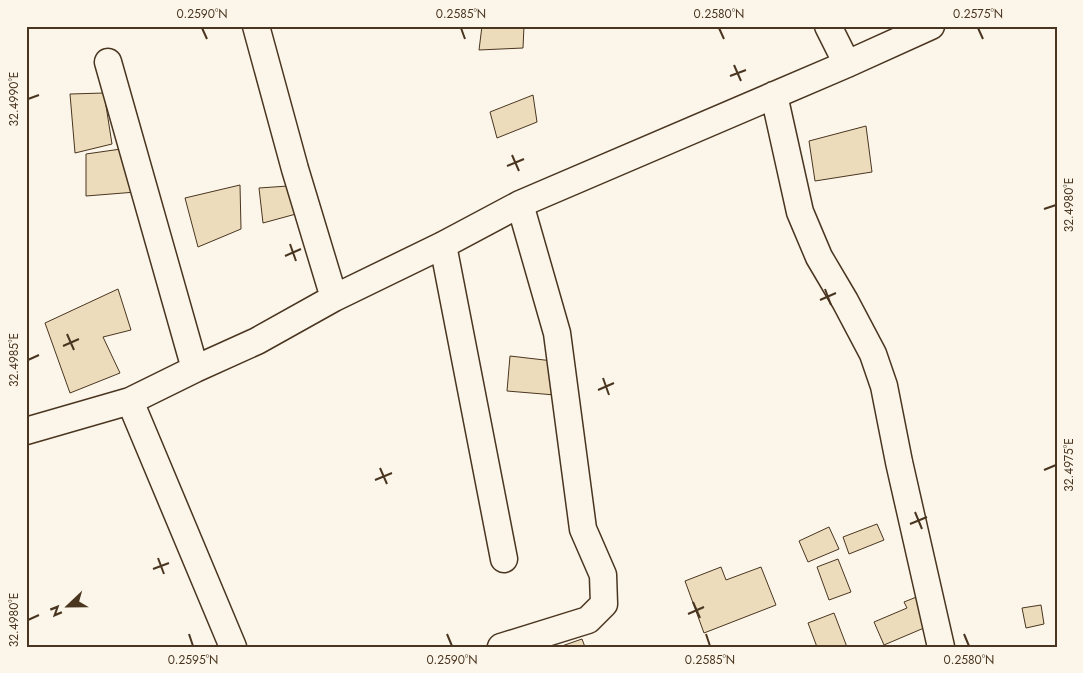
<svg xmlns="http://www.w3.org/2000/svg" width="1083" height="673" font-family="Jost,sans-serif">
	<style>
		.building { fill: #ecdcbc; stroke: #4a3520 }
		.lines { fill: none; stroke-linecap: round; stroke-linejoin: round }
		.street-casing { stroke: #4a3520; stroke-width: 29 }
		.street { stroke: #fbf6e9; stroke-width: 26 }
		.ticks { fill: none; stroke: #4a3520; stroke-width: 2 }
		.neatline { fill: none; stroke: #4a3520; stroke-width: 2 }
		.ticks-label { font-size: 12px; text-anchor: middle; fill: #4a3520 }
	</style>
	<rect width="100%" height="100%" fill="#fbf6e9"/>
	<path class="building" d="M 482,26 L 524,26 L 523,48 L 479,50 Z
		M 104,93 L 112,144 L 75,153 L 70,94 Z
		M 533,95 L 537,122 L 497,138 L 490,112 Z
		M 866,126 L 872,172 L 815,181 L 809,141 Z
		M 128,148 L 136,192 L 86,196 L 86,154 Z
		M 240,185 L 241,229 L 198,247 L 185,198 Z
		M 288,186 L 296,214 L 263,223 L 259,188 Z
		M 118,289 L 131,330 L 103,337 L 120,373 L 70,393 L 45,323 Z
		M 510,356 L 553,361 L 555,395 L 507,391 Z
		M 877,524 L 884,540 L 849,554 L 843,537 Z
		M 829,527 L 839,549 L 808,562 L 799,541 Z
		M 838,559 L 851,592 L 829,600 L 817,567 Z
		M 721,567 L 726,580 L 761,567 L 776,605 L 704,633 L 685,581 Z
		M 919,596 L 931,625 L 884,645 L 874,622 L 907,608 L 904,602 Z
		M 1041,605 L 1044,624 L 1026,628 L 1022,608 Z
		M 834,613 L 847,647 L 817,647 L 808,623 Z
		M 582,639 L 585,647 L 559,647 Z"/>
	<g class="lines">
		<g class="street-casing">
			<path id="street" d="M 256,26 L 295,169 L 334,298
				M 828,26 L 847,64
				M 108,62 L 195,369
				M 774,95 L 800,212 L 819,257 L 845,301 L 873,354 L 884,386 L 899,462 L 941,647
				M 443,245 L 504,559
				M 130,401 L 233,647
				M 26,431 L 130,401 L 195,369 L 257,341 L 334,298 L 443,245 L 520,204 L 847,64 L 931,26
				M 501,647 L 588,620 L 604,604 L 603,575 L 583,529 L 557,333 L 520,204"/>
		</g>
		<use href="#street" class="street"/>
	</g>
	<path class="ticks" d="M 202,28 L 207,39M 461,28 L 465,39M 719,28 L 724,39M 978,28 L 983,39M 734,65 L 741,81M 730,76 L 746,70M 28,99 L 39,95M 512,155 L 519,171M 507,166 L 524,159M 1044,209 L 1056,205M 290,244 L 296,261M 285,256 L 301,249M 825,289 L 831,305M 820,300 L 836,293M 67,334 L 74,350M 63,346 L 79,339M 28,360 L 39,355M 603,378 L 609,395M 598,390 L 614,383M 380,468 L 387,484M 1044,470 L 1056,465M 375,480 L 392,473M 915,512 L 922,529M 910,524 L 927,517M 158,558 L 164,574M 153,569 L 169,563M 693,602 L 700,618M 688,614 L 704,607M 28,620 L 39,615M 189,634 L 193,646M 447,634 L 452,646M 706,634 L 710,646M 964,634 L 969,646"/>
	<rect width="1083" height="673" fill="none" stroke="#fbf6e9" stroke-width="55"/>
	<g transform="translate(68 606) rotate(248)" stroke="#fbf6e9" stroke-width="4" paint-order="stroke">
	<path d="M0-4L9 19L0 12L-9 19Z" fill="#4a3520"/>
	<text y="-8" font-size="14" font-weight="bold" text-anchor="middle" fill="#4a3520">N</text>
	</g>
	<rect x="28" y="28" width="1028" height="618" class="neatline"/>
	<g class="ticks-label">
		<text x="202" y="18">0.2590°N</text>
		<text x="461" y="18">0.2585°N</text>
		<text x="719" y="18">0.2580°N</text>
		<text x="978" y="18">0.2575°N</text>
		<text transform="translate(14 99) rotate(-90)" y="4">32.4990°E</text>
		<text transform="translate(1069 205) rotate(-90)" y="4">32.4980°E</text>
		<text transform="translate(14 360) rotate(-90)" y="4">32.4985°E</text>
		<text transform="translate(1069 465) rotate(-90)" y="4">32.4975°E</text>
		<text transform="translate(14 620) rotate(-90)" y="4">32.4980°E</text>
		<text x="193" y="664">0.2595°N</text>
		<text x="452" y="664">0.2590°N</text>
		<text x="710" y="664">0.2585°N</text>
		<text x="969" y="664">0.2580°N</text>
	</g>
</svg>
